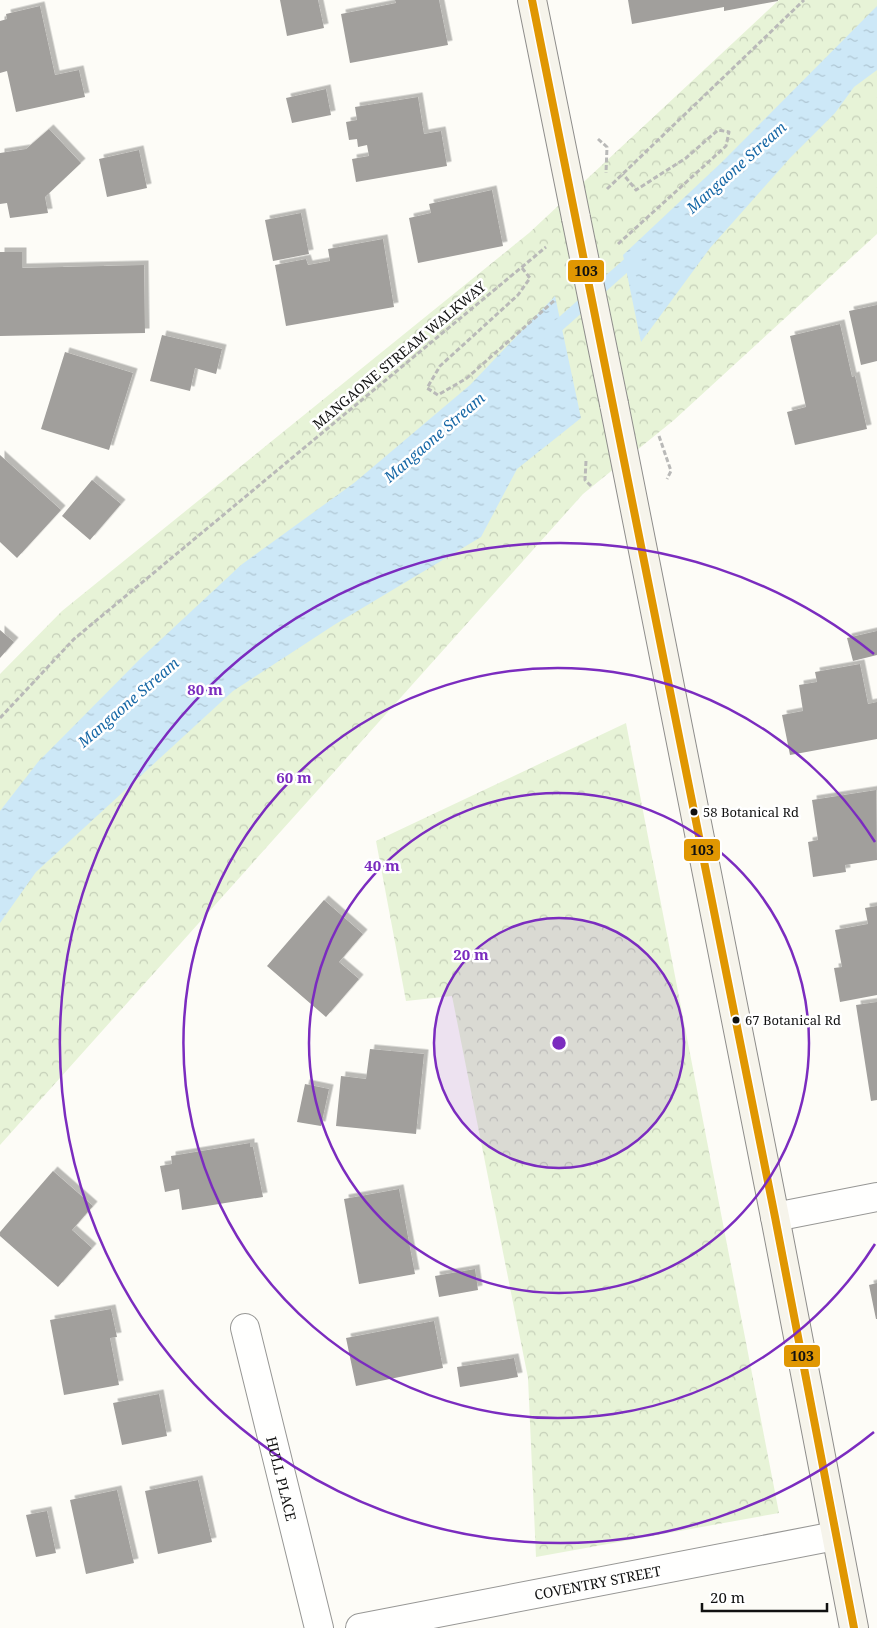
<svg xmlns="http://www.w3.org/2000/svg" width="877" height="1628" font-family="'Noto Serif',serif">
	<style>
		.park { fill: url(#park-crowns) }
		.water { fill: url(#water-ripples) }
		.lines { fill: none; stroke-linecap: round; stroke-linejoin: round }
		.stream { stroke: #cde8f7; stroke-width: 12 }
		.building { fill: #a19f9c; filter: url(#shadow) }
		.minor-casing { stroke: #979795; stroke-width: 30 }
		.secondary-casing { stroke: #8e8d8b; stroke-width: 30 }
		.path { stroke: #b9b9b8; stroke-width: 3; stroke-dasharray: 5 2.5; stroke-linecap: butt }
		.minor { stroke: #fffffe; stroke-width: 28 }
		.secondary { stroke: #f6f4eb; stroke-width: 28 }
		.secondary-bridge-casing { stroke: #8e8d8b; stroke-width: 30; stroke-linecap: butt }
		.secondary-bridge { stroke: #f6f4eb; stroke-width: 28 }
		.bus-1-casing { stroke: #fff; stroke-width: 11 }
		.bus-1 { stroke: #e09702; stroke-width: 8 }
		.ring { fill: none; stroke: #7b2cbf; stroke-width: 2.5 }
		.bus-dot { fill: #111; stroke: #fff; stroke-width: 2 }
		.labels { text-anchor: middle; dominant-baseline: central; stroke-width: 5; stroke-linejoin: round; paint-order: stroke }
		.bus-label { font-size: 13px; fill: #111; stroke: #fff; text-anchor: start }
		.street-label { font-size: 14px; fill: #111; stroke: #fff }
		.water-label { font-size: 15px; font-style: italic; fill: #1768a6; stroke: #fff }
		.centre { fill: #7b2cbf; stroke: #fff; stroke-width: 2.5 }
		.ring-label { font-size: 15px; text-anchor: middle; font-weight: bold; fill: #7b2cbf; stroke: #fff; stroke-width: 5; stroke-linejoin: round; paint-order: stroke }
		.line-badge { stroke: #fff; stroke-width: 2 }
		.pale-badge-label { font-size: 14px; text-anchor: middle; font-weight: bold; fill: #111 }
	</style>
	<defs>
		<pattern id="park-crowns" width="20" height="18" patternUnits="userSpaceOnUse" patternTransform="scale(1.25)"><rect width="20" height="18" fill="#e7f3d7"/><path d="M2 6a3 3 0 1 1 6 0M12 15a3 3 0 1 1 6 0" fill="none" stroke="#c5cfb8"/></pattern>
		<pattern id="water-ripples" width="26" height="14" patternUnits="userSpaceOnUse" patternTransform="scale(1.25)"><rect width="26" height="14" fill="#cde8f7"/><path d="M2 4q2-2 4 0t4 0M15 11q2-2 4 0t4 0" fill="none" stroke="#afc6d3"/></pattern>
		<filter id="shadow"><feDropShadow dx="4.5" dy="-4.5" stdDeviation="0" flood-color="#0004"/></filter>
	</defs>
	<rect width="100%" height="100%" fill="#fdfcf7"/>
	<path class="park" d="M 779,0 L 877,0 L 877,234 L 674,420 L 583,494 L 0,1145 L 0,674 L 62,611 L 529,233 Z
		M 626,723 L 779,1513 L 536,1557 L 528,1378 L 452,996 L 406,1001 L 376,841 Z"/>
	<path class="water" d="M 877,6 L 877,70 L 854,87 L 835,113 L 790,158 L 710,248 L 641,342 L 623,255 L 722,162 Z
		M 555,296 L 581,418 L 517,469 L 481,537 L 334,625 L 233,691 L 36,872 L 0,923 L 0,811 L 38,762 L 140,659 L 241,565 L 354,483 L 470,385 Z"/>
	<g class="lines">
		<path class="stream" d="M 549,334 L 639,254"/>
	</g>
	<path class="building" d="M 280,0 L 318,0 L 324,28 L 287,36 Z
		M 395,0 L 439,0 L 448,45 L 350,63 L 341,14 L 396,3 Z
		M 628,0 L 778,0 L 778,1 L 724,11 L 724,7 L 632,24 Z
		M 40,6 L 55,75 L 79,70 L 85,97 L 16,112 L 7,71 L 0,73 L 0,21 L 7,19 L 6,14 Z
		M 326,89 L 331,115 L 292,123 L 286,98 Z
		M 418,97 L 424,134 L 441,131 L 447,166 L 356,182 L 352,159 L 369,156 L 367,145 L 358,147 L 357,139 L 349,140 L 346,122 L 357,120 L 355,107 Z
		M 49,129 L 81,163 L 45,197 L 48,213 L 10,218 L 7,203 L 0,204 L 0,153 L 26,149 Z
		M 139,150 L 147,188 L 107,197 L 99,159 Z
		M 492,190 L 503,246 L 418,263 L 409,218 L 431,213 L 429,204 Z
		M 301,213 L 309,254 L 273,261 L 265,220 Z
		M 383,239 L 394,307 L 286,326 L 275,265 L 306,259 L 308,265 L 330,261 L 328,249 Z
		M 0,252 L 22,252 L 22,268 L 144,265 L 145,333 L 0,336 Z
		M 877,305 L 877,361 L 861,365 L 849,311 Z
		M 840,324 L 852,377 L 855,376 L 867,429 L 795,445 L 787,412 L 806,407 L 790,336 Z
		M 162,335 L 222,349 L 216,374 L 195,368 L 190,391 L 150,381 Z
		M 65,352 L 133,373 L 109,450 L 41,429 Z
		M 0,455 L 61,510 L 17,558 L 0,542 Z
		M 92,480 L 121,504 L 90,540 L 62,516 Z
		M 0,630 L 14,642 L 0,658 Z
		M 877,631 L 877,655 L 853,661 L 847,638 Z
		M 860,664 L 868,704 L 877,702 L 877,739 L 790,755 L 782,715 L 803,711 L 799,685 L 817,682 L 815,672 Z
		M 876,790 L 877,860 L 845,865 L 846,872 L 813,877 L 808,842 L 818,840 L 812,800 Z
		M 324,900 L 363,934 L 339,962 L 359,979 L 326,1017 L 267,966 Z
		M 877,906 L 877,995 L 840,1002 L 834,968 L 842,967 L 835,930 L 868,924 L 865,908 Z
		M 877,1002 L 877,1100 L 871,1101 L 856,1005 Z
		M 370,1049 L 424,1054 L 416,1134 L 336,1126 L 341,1076 L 366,1079 Z
		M 305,1084 L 329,1089 L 321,1126 L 297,1122 Z
		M 250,1143 L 250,1147 L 253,1147 L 263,1197 L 182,1210 L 179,1189 L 165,1192 L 160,1166 L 172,1164 L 171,1156 Z
		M 53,1171 L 93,1206 L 72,1230 L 92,1248 L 58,1287 L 0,1236 L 0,1232 Z
		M 399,1189 L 415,1274 L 359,1284 L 344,1199 Z
		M 475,1269 L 478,1290 L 439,1297 L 435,1276 Z
		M 877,1283 L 877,1319 L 876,1319 L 869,1285 Z
		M 111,1309 L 117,1337 L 110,1338 L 119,1385 L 64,1395 L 50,1320 Z
		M 434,1321 L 443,1368 L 356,1386 L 346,1338 Z
		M 514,1358 L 518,1377 L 460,1387 L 457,1367 Z
		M 159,1394 L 167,1436 L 122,1445 L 113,1403 Z
		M 198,1480 L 212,1542 L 158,1554 L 145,1491 Z
		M 117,1490 L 134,1563 L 86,1574 L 70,1500 Z
		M 47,1511 L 56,1553 L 36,1557 L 26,1515 Z"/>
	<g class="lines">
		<g class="minor-casing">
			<g id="minor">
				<path d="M 775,1217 L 877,1197"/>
				<path id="s1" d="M 245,1328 L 319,1628"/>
				<path id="s2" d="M 360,1628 L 835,1536"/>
			</g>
		</g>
		<g class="secondary-casing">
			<path id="secondary" d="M 532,0 L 576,218
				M 614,404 L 775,1217 L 854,1628"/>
		</g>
		<path class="path" d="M 598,139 L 607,147 L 606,173
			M 607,189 L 804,0
			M 618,244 L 726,146 L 729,132 L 718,130 L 686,158 L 636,190 L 623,174
			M 522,268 L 530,278 L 518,295 L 440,366 L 427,388 L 438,395 L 467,378 L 555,300
			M 659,436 L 671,471 L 667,479
			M 586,461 L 585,480 L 592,487
			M 0,718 L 74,639 L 546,247"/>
		<use href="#minor" class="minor"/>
		<use href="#secondary" class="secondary"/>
		<g class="secondary-bridge-casing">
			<path id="secondary-bridge" d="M 576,218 L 614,404"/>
		</g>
		<use href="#secondary-bridge" class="secondary-bridge"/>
		<g class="bus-1-casing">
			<path id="bus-1" d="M 532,0 L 775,1217 L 854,1628"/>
		</g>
		<use href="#bus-1" class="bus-1"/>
	</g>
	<circle cx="559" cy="1043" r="125" fill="#7b2cbf" fill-opacity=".12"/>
	<g class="ring">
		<circle cx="559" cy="1043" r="125"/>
		<circle cx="559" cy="1043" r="250"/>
		<path d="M875 1244A375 375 0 1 1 875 842"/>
		<path d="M874 1432A500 500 0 1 1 874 654"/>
	</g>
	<g class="bus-dot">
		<circle cx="694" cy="812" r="4.5"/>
		<circle cx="736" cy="1020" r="4.5"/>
	</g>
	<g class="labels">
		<g class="bus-label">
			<text x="703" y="812">58 Botanical Rd</text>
			<text x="745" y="1020">67 Botanical Rd</text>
		</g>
		<g class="street-label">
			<text transform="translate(399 355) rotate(-40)">MANGAONE STREAM WALKWAY</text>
			<text stroke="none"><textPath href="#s1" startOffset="155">HULL PLACE</textPath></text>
			<text stroke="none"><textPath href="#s2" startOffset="242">COVENTRY STREET</textPath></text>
		</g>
		<g class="water-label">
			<text transform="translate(736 167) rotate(-42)">Mangaone Stream</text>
			<text transform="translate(434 437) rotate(-41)">Mangaone Stream</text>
			<text transform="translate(128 702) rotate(-41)">Mangaone Stream</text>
		</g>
	</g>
	<circle cx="559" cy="1043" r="8" class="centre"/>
	<g class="ring-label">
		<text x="205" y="695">80 m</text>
		<text x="294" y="783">60 m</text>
		<text x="382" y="871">40 m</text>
		<text x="471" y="960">20 m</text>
	</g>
	<g class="line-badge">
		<rect x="567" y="259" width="38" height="24" rx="5" fill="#e09702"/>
		<rect x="683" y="838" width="38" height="24" rx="5" fill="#e09702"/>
		<rect x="783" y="1344" width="38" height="24" rx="5" fill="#e09702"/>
	</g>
	<g class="pale-badge-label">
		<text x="586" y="276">103</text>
		<text x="702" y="855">103</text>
		<text x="802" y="1361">103</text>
	</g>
	<path d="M702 1603v8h125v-8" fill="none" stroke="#111111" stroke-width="2.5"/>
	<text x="710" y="1603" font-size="15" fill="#111111" stroke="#ffffff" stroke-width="4" paint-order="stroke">20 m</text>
</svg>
